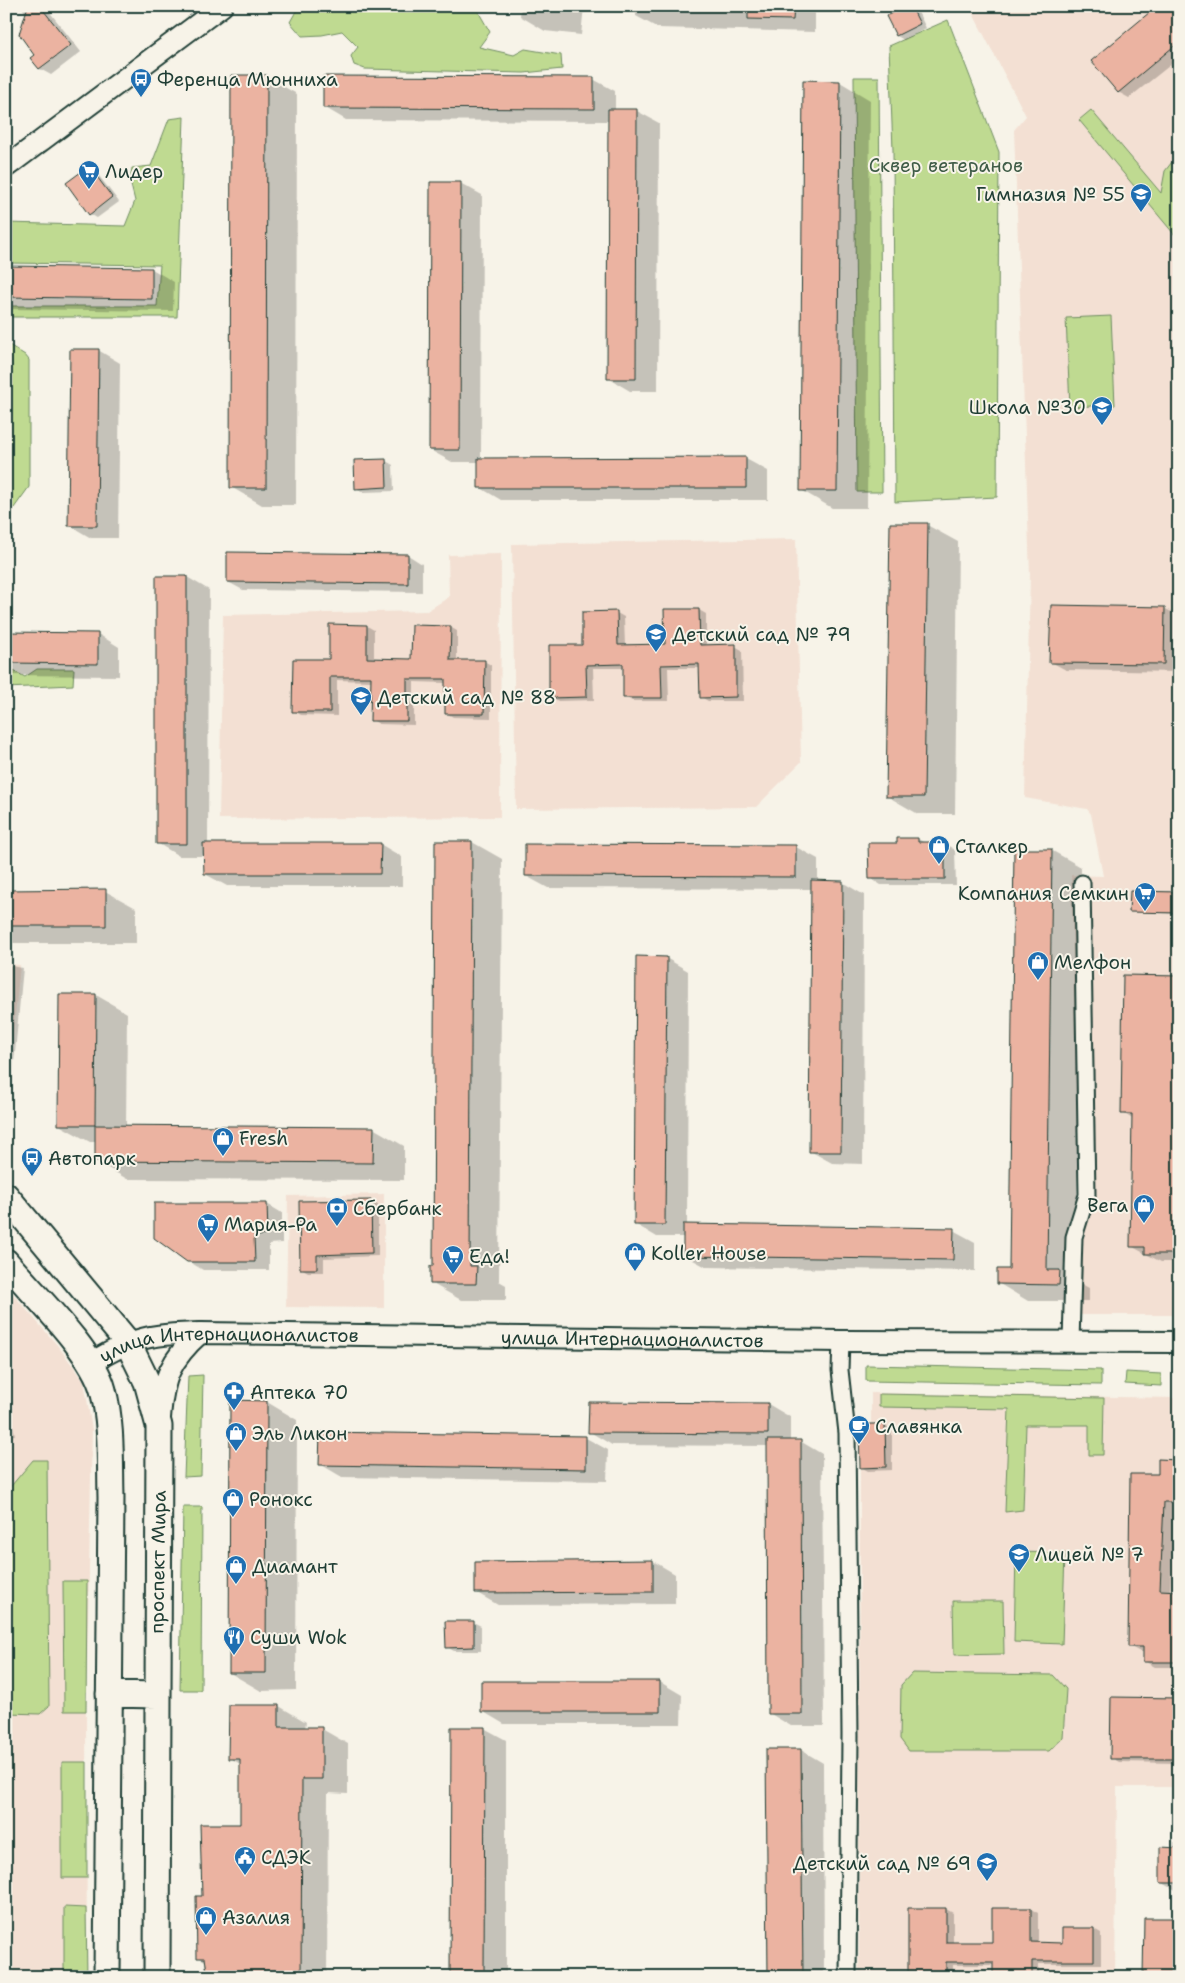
<svg xmlns="http://www.w3.org/2000/svg" width="1185" height="1983" font-family="'Shantell Sans',sans-serif">
	<style>
		.built { fill: #f3e0d3 }
		.green { fill: #bfda91; stroke: #6f8c62 }
		.shadow { fill: #0003 }
		.building { fill: #ebb3a1; stroke: #1f3d34 }
		.lines { fill: none; stroke-linecap: round; stroke-linejoin: round }
		.minor-casing { stroke: #1f3d34; stroke-width: 19 }
		.tertiary-casing { stroke: #1f3d34; stroke-width: 24 }
		.primary-casing { stroke: #1f3d34; stroke-width: 29 }
		.minor { stroke: #f7f3e8; stroke-width: 15 }
		.tertiary { stroke: #f7f3e8; stroke-width: 20 }
		.primary { stroke: #f7f3e8; stroke-width: 25 }
		.labels { text-anchor: middle; dominant-baseline: central; stroke-width: 4; stroke-linejoin: round; paint-order: stroke }
		.poi-label { font-size: 19px; fill: #1f3d34; stroke: #f7f3e8; text-anchor: start }
		.park-label { font-size: 19px; fill: #3f5c47; stroke: #f7f3e8 }
		.street-label { font-size: 19px; fill: #1f3d34; stroke: #f7f3e8 }
	</style>
	<rect width="100%" height="100%" fill="#f7f3e8"/>
	<filter id="ink" filterUnits="userSpaceOnUse"><feTurbulence type="fractalNoise" baseFrequency=".02" numOctaves="2"/><feDisplacementMap in="SourceGraphic" scale="10" xChannelSelector="R" yChannelSelector="G"/><feConvolveMatrix kernelMatrix="1 2 1 2 8 2 1 2 1" color-interpolation-filters="sRGB"/></filter>
	<g filter="url(#ink)">
		<path class="built" d="M 969,6 L 1179,6 L 1179,1315 L 1081,1315 L 1071,875 L 1103,876 L 1091,814 L 1087,809 L 1025,798 L 1030,575 L 1014,130 L 1026,116 Z
			M 796,539 L 801,762 L 756,807 L 516,809 L 512,544 Z
			M 501,554 L 500,817 L 219,819 L 223,615 L 427,611 L 449,597 L 448,555 Z
			M 6,964 L 20,965 L 6,1106 Z
			M 384,1194 L 384,1308 L 286,1307 L 288,1196 Z
			M 6,1286 L 58,1346 L 84,1381 L 92,1430 L 86,1711 L 87,1977 L 6,1977 Z
			M 871,1393 L 1179,1398 L 1179,1787 L 1117,1787 L 1115,1977 L 859,1977 L 860,1468 L 885,1424 L 871,1424 Z"/>
		<path class="green" d="M 299,6 L 475,6 L 490,32 L 479,47 L 514,55 L 525,49 L 561,55 L 562,69 L 524,73 L 365,69 L 354,65 L 351,56 L 358,47 L 342,31 L 322,35 L 302,36 L 290,22 Z
			M 948,20 L 999,152 L 997,497 L 895,502 L 893,150 L 889,46 Z
			M 854,77 L 879,77 L 882,492 L 857,492 Z
			M 1091,110 L 1161,193 L 1165,171 L 1179,153 L 1179,240 L 1079,120 Z
			M 184,117 L 177,317 L 6,317 L 6,306 L 157,306 L 160,265 L 6,263 L 6,223 L 125,226 L 135,201 L 130,181 L 132,168 L 151,166 L 169,119 Z
			M 1111,316 L 1115,405 L 1070,407 L 1066,318 Z
			M 6,343 L 25,355 L 29,360 L 29,487 L 6,519 Z
			M 6,667 L 25,677 L 37,669 L 74,669 L 73,685 L 6,688 Z
			M 866,1365 L 1101,1370 L 1101,1385 L 866,1381 Z
			M 1126,1372 L 1161,1374 L 1161,1386 L 1125,1384 Z
			M 203,1375 L 201,1476 L 184,1477 L 188,1376 Z
			M 879,1394 L 1104,1398 L 1103,1455 L 1089,1455 L 1089,1425 L 1026,1425 L 1023,1510 L 1005,1512 L 1009,1409 L 879,1407 Z
			M 33,1460 L 47,1460 L 49,1706 L 40,1714 L 7,1713 L 6,1492 Z
			M 183,1507 L 202,1507 L 201,1690 L 180,1690 Z
			M 1016,1552 L 1065,1553 L 1062,1644 L 1014,1642 Z
			M 63,1581 L 87,1581 L 86,1711 L 64,1711 Z
			M 953,1601 L 1003,1601 L 1004,1654 L 954,1655 Z
			M 912,1673 L 1053,1675 L 1066,1689 L 1063,1738 L 1049,1751 L 909,1751 L 900,1739 L 901,1685 Z
			M 62,1762 L 87,1762 L 87,1878 L 62,1878 Z
			M 64,1907 L 86,1908 L 87,1977 L 64,1977 Z"/>
		<path class="shadow" d="M 21,6 L 45,6 L 81,52 L 51,75 L 40,69 L 32,58 L 36,55 L 26,14 Z
			M 521,6 L 584,6 L 581,35 L 545,31 L 520,16 Z
			M 636,6 L 815,6 L 815,32 L 658,28 L 636,16 Z
			M 911,6 L 917,10 L 926,28 L 904,40 L 897,36 L 888,17 Z
			M 1052,6 L 1065,6 L 1059,10 Z
			M 1179,6 L 1179,58 L 1129,98 L 1118,92 L 1152,13 Z
			M 266,77 L 297,94 L 296,505 L 262,505 L 231,487 Z
			M 593,79 L 615,91 L 615,111 L 637,111 L 659,123 L 658,391 L 630,391 L 608,378 L 609,121 L 346,120 L 324,107 Z
			M 840,82 L 870,100 L 867,508 L 832,508 L 801,490 Z
			M 89,168 L 96,172 L 119,202 L 97,218 L 90,214 Z
			M 460,183 L 482,195 L 481,459 L 746,459 L 768,471 L 768,500 L 501,500 L 479,487 L 479,462 L 452,462 L 430,450 Z
			M 6,267 L 152,269 L 174,282 L 173,311 L 6,309 Z
			M 98,350 L 120,363 L 118,538 L 91,538 L 69,525 Z
			M 386,461 L 393,465 L 394,491 L 363,492 L 356,488 Z
			M 927,525 L 958,542 L 955,814 L 918,814 L 887,796 Z
			M 408,555 L 422,564 L 422,592 L 243,590 L 228,582 Z
			M 187,577 L 209,590 L 208,844 L 380,844 L 402,857 L 402,886 L 227,886 L 205,874 L 205,856 L 179,856 L 157,843 Z
			M 1164,608 L 1179,616 L 1178,672 L 1066,670 L 1051,662 Z
			M 699,610 L 706,614 L 706,646 L 735,646 L 742,650 L 743,701 L 708,701 L 701,697 L 701,668 L 668,668 L 669,701 L 632,701 L 625,697 L 624,668 L 593,668 L 594,700 L 558,701 L 551,697 L 583,646 L 583,613 L 617,613 L 624,617 L 625,646 L 666,645 Z
			M 367,626 L 374,630 L 374,660 L 412,660 L 450,627 L 457,631 L 457,661 L 484,661 L 491,665 L 491,718 L 453,717 L 446,713 L 446,683 L 414,682 L 414,725 L 379,724 L 372,720 L 372,681 L 337,680 L 337,716 L 301,715 L 294,711 L 330,660 Z
			M 6,633 L 98,634 L 119,647 L 119,676 L 6,675 Z
			M 918,839 L 925,843 L 944,843 L 955,850 L 956,885 L 881,885 L 870,878 L 898,844 L 898,840 Z
			M 472,842 L 502,859 L 499,1281 L 506,1285 L 506,1300 L 461,1300 L 431,1283 Z
			M 796,847 L 818,859 L 818,882 L 842,882 L 864,895 L 863,1164 L 832,1163 L 810,1151 L 812,889 L 548,888 L 526,876 Z
			M 1051,850 L 1081,867 L 1076,1281 L 1089,1288 L 1089,1301 L 1028,1301 L 998,1283 L 1011,1270 Z
			M 6,891 L 105,891 L 136,908 L 136,943 L 6,943 Z
			M 1179,893 L 1179,914 L 1130,911 Z
			M 666,958 L 688,971 L 687,1226 L 953,1230 L 975,1242 L 975,1271 L 706,1267 L 684,1255 L 684,1237 L 657,1237 L 635,1224 Z
			M 6,965 L 23,968 L 10,1105 L 6,1102 Z
			M 1179,978 L 1179,1262 L 1161,1262 L 1131,1246 L 1134,1120 L 1123,1113 Z
			M 96,995 L 127,1013 L 126,1127 L 373,1128 L 404,1146 L 404,1180 L 127,1179 L 96,1161 L 96,1142 L 90,1142 L 59,1125 Z
			M 370,1201 L 378,1205 L 378,1256 L 324,1258 L 324,1272 L 308,1272 L 301,1268 Z
			M 267,1204 L 282,1213 L 282,1243 L 269,1244 L 269,1270 L 203,1270 L 188,1261 Z
			M 267,1402 L 297,1420 L 296,1690 L 261,1691 L 230,1673 Z
			M 768,1404 L 790,1417 L 790,1441 L 800,1441 L 822,1454 L 824,1726 L 791,1726 L 769,1713 L 768,1446 L 612,1445 L 590,1432 Z
			M 6,1416 L 12,1419 L 15,1435 L 6,1436 Z
			M 884,1425 L 892,1429 L 892,1470 L 868,1471 L 861,1467 Z
			M 586,1438 L 608,1450 L 607,1481 L 342,1477 L 320,1464 Z
			M 1179,1461 L 1179,1507 L 1174,1507 L 1170,1592 L 1179,1592 L 1179,1667 L 1155,1667 L 1144,1661 L 1145,1652 L 1140,1652 L 1129,1646 L 1159,1475 Z
			M 653,1561 L 675,1574 L 675,1604 L 498,1605 L 477,1593 Z
			M 473,1622 L 481,1626 L 481,1651 L 454,1651 L 447,1647 Z
			M 660,1682 L 682,1695 L 681,1724 L 504,1724 L 482,1711 Z
			M 1179,1700 L 1179,1763 L 1119,1762 L 1112,1758 Z
			M 230,1706 L 279,1706 L 306,1722 L 305,1728 L 322,1729 L 348,1744 L 348,1794 L 328,1793 L 327,1977 L 205,1977 L 205,1961 L 198,1957 L 203,1898 L 241,1826 L 242,1765 L 230,1758 Z
			M 484,1728 L 506,1740 L 506,1977 L 452,1977 Z
			M 768,1750 L 801,1750 L 823,1763 L 824,1977 L 769,1977 Z
			M 6,1766 L 7,1766 L 6,1833 Z
			M 1174,1842 L 1179,1842 L 1179,1892 L 1161,1882 L 1174,1849 Z
			M 946,1909 L 953,1913 L 953,1943 L 994,1943 L 1031,1909 L 1038,1913 L 1038,1944 L 1064,1944 L 1094,1929 L 1101,1933 L 1101,1964 L 1039,1964 L 1039,1977 L 994,1977 L 994,1965 L 953,1965 L 953,1977 L 909,1977 Z"/>
		<path class="building" d="M 28,6 L 40,6 L 71,45 L 39,69 L 30,58 L 34,55 L 19,34 Z
			M 748,6 L 794,6 L 793,20 L 748,19 Z
			M 906,6 L 911,6 L 920,24 L 896,36 L 886,16 Z
			M 1145,6 L 1179,6 L 1179,42 L 1118,93 L 1091,61 L 1150,12 Z
			M 231,75 L 267,75 L 266,488 L 230,488 Z
			M 323,76 L 594,77 L 594,109 L 323,108 Z
			M 803,80 L 840,81 L 837,491 L 800,491 Z
			M 608,109 L 637,109 L 636,379 L 607,379 Z
			M 89,166 L 112,197 L 89,215 L 66,183 Z
			M 430,182 L 461,182 L 460,450 L 429,450 Z
			M 6,266 L 152,268 L 152,299 L 6,297 Z
			M 70,349 L 99,349 L 97,526 L 68,526 Z
			M 746,457 L 746,488 L 478,488 L 478,458 Z
			M 386,459 L 387,487 L 355,489 L 354,460 Z
			M 890,523 L 928,523 L 924,797 L 886,797 Z
			M 227,552 L 408,554 L 408,584 L 227,582 Z
			M 156,576 L 187,576 L 187,844 L 156,844 Z
			M 1051,605 L 1165,607 L 1164,664 L 1049,663 Z
			M 664,609 L 699,609 L 700,645 L 736,644 L 736,697 L 700,698 L 699,664 L 661,665 L 662,698 L 623,698 L 623,664 L 586,665 L 587,697 L 549,698 L 549,645 L 582,645 L 582,612 L 617,611 L 618,645 L 665,644 Z
			M 329,624 L 367,625 L 367,658 L 411,659 L 412,625 L 451,626 L 450,660 L 485,660 L 484,714 L 445,714 L 445,679 L 407,679 L 407,721 L 370,721 L 371,677 L 330,677 L 330,712 L 292,712 L 293,659 L 329,659 Z
			M 6,632 L 98,633 L 98,664 L 6,663 Z
			M 897,838 L 918,838 L 918,842 L 945,842 L 945,879 L 869,879 L 868,843 L 897,843 Z
			M 435,841 L 472,841 L 470,1266 L 477,1266 L 476,1284 L 430,1284 L 430,1266 L 433,1266 Z
			M 203,843 L 381,843 L 380,874 L 204,874 Z
			M 525,844 L 796,845 L 796,877 L 525,876 Z
			M 1014,849 L 1052,849 L 1047,1270 L 1060,1270 L 1059,1285 L 997,1284 L 997,1269 L 1009,1269 Z
			M 811,880 L 843,881 L 841,1152 L 809,1152 Z
			M 106,889 L 106,926 L 6,926 L 6,890 Z
			M 1130,891 L 1179,892 L 1179,913 L 1129,912 Z
			M 636,956 L 667,957 L 665,1225 L 634,1225 Z
			M 1123,975 L 1179,976 L 1179,1254 L 1145,1254 L 1145,1247 L 1130,1247 L 1132,1114 L 1121,1114 Z
			M 59,994 L 96,994 L 95,1125 L 58,1125 Z
			M 95,1125 L 374,1127 L 373,1163 L 95,1161 Z
			M 371,1200 L 372,1253 L 317,1255 L 317,1269 L 300,1269 L 299,1201 Z
			M 154,1203 L 267,1203 L 268,1235 L 254,1236 L 255,1262 L 187,1262 L 154,1238 Z
			M 683,1224 L 954,1228 L 953,1260 L 683,1256 Z
			M 230,1400 L 267,1401 L 266,1673 L 229,1673 Z
			M 589,1402 L 768,1403 L 768,1434 L 588,1433 Z
			M 859,1424 L 885,1424 L 886,1467 L 860,1468 Z
			M 320,1432 L 586,1436 L 586,1469 L 319,1465 Z
			M 767,1440 L 801,1440 L 802,1714 L 768,1714 Z
			M 1158,1459 L 1179,1460 L 1179,1502 L 1164,1502 L 1160,1590 L 1179,1591 L 1179,1662 L 1143,1662 L 1143,1647 L 1128,1647 L 1130,1474 L 1158,1474 Z
			M 653,1560 L 653,1592 L 475,1593 L 475,1562 Z
			M 445,1621 L 474,1621 L 474,1647 L 446,1648 Z
			M 481,1681 L 660,1681 L 660,1712 L 481,1712 Z
			M 1111,1697 L 1179,1698 L 1179,1759 L 1110,1759 Z
			M 229,1705 L 279,1705 L 279,1727 L 322,1727 L 322,1779 L 302,1779 L 301,1977 L 208,1977 L 205,1958 L 197,1958 L 196,1896 L 202,1896 L 200,1824 L 240,1824 L 240,1759 L 228,1759 Z
			M 451,1727 L 485,1727 L 484,1977 L 450,1977 Z
			M 766,1749 L 801,1749 L 803,1977 L 768,1977 Z
			M 1160,1847 L 1179,1848 L 1179,1883 L 1160,1883 Z
			M 908,1908 L 946,1908 L 946,1942 L 992,1942 L 992,1908 L 1031,1908 L 1031,1942 L 1062,1943 L 1062,1928 L 1094,1928 L 1094,1961 L 1032,1961 L 1032,1977 L 993,1977 L 993,1962 L 946,1962 L 946,1977 L 908,1977 Z
			M 1144,1918 L 1179,1918 L 1179,1977 L 1143,1977 Z"/>
		<g class="lines">
			<g class="minor-casing">
				<path id="minor" d="M 841,1341 L 840,1370 L 847,1433 L 850,1735 L 848,1977
					M 1071,1342 L 1074,1237 L 1087,1195 L 1082,883"/>
			</g>
			<g class="tertiary-casing">
				<g id="tertiary">
					<path d="M 6,167 L 222,6"/>
					<path id="s1" d="M 92,1362 C 103,1356 115,1349 127,1344 C 149,1334 176,1334 200,1333 L 841,1341 L 1179,1342"/>
					<path d="M 160,1418 C 163,1378 170,1360 200,1333"/>
				</g>
			</g>
			<g class="primary-casing">
				<path id="primary" d="M 6,1196 L 128,1343 L 147,1382 L 159,1426 L 157,1977
					M 6,1262 C 33,1294 93,1351 103,1390 C 112,1424 110,1462 111,1497 L 107,1977
					M 109,1694 L 157,1695"/>
			</g>
			<use href="#minor" class="minor"/>
			<use href="#tertiary" class="tertiary"/>
			<use href="#primary" class="primary"/>
		</g>
	</g>
	<defs>
		<g id="bus-pin" transform="scale(1.125)"><path d="M0 17L-7.5 6A9.5 9.5 0 1 1 7.5 6Z" fill="#1f6fb2" stroke="#f7f3e8"/><path d="M-5-6H5V4H4V6H2V4H-2V6H-4V4H-5ZM-3.5-4V0h7V-4ZM-3.5 1.2v1.5H-2V1.2ZM2 1.2v1.5H3.5V1.2Z" fill="#fff"/></g>
		<g id="supermarket-pin" transform="scale(1.125)"><path d="M0 17L-7.5 6A9.5 9.5 0 1 1 7.5 6Z" fill="#1f6fb2" stroke="#f7f3e8"/><path d="M-6-5.5h2.5l.6 2H6L4.5 2H-2.5L-4.4-4H-6ZM-1.5 3.2a1.3 1.3 0 1 0 .1 0ZM3 3.2a1.3 1.3 0 1 0 .1 0Z" fill="#fff"/></g>
		<g id="school-pin" transform="scale(1.125)"><path d="M0 17L-7.5 6A9.5 9.5 0 1 1 7.5 6Z" fill="#1f6fb2" stroke="#f7f3e8"/><path d="M0-5L7-2L0 1L-7-2ZM-4 1L0 2.5L4 1V4Q0 6-4 4Z" fill="#fff"/></g>
		<g id="shop-pin" transform="scale(1.125)"><path d="M0 17L-7.5 6A9.5 9.5 0 1 1 7.5 6Z" fill="#1f6fb2" stroke="#f7f3e8"/><path d="M-5-2.5h2.3a2.7 3.5 0 0 1 5.4 0H5L5.5 6h-11ZM-1.5-2.5h3a1.5 2.3 0 0 0-3 0Z" fill="#fff"/></g>
		<g id="bank-pin" transform="scale(1.125)"><path d="M0 17L-7.5 6A9.5 9.5 0 1 1 7.5 6Z" fill="#1f6fb2" stroke="#f7f3e8"/><path d="M-6-4H6V4H-6ZM0-2.3a2.3 2.3 0 1 0 0 4.6a2.3 2.3 0 1 0 0-4.6Z" fill="#fff"/></g>
		<g id="pharmacy-pin" transform="scale(1.125)"><path d="M0 17L-7.5 6A9.5 9.5 0 1 1 7.5 6Z" fill="#1f6fb2" stroke="#f7f3e8"/><path d="M-2-6h4v4h4v4h-4v4h-4v-4h-4v-4h4Z" fill="#fff"/></g>
		<g id="cafe-pin" transform="scale(1.125)"><path d="M0 17L-7.5 6A9.5 9.5 0 1 1 7.5 6Z" fill="#1f6fb2" stroke="#f7f3e8"/><path d="M-5.5-4.5H6V0H3Q3 3.5 0 3.5H-2.5Q-5.5 3.5-5.5 0ZM3-3.2v2h1.7v-2ZM-6 4.5H4V6H-6Z" fill="#fff"/></g>
		<g id="restaurant-pin" transform="scale(1.125)"><path d="M0 17L-7.5 6A9.5 9.5 0 1 1 7.5 6Z" fill="#1f6fb2" stroke="#f7f3e8"/><path d="M-5-6h1v4h1v-4h1v4h1v-4h1v5L-1.5 .5V6h-2V.5L-5-1ZM5-6V6H3V1.5H1.5Q1.5-4 5-6Z" fill="#fff"/></g>
		<g id="civic-pin" transform="scale(1.125)"><path d="M0 17L-7.5 6A9.5 9.5 0 1 1 7.5 6Z" fill="#1f6fb2" stroke="#f7f3e8"/><path d="M-.6-6.5H3V-4.5H.6V-3L4-1V1h2V6H-6V1h2V-1L-.6-3ZM-1.2 2.5V6h2.4V2.5Z" fill="#fff"/></g>
	</defs>
	<g fill-rule="evenodd">
		<use href="#bus-pin" x="141" y="79"/>
		<use href="#supermarket-pin" x="89" y="171"/>
		<use href="#school-pin" x="1141" y="194"/>
		<use href="#school-pin" x="1102" y="407"/>
		<use href="#school-pin" x="656" y="634"/>
		<use href="#school-pin" x="361" y="697"/>
		<use href="#shop-pin" x="939" y="846"/>
		<use href="#supermarket-pin" x="1145" y="893"/>
		<use href="#shop-pin" x="1038" y="962"/>
		<use href="#shop-pin" x="223" y="1138"/>
		<use href="#bus-pin" x="32" y="1158"/>
		<use href="#shop-pin" x="1144" y="1205"/>
		<use href="#bank-pin" x="337" y="1208"/>
		<use href="#supermarket-pin" x="208" y="1224"/>
		<use href="#shop-pin" x="635" y="1253"/>
		<use href="#supermarket-pin" x="453" y="1256"/>
		<use href="#pharmacy-pin" x="234" y="1392"/>
		<use href="#cafe-pin" x="859" y="1426"/>
		<use href="#shop-pin" x="236" y="1433"/>
		<use href="#shop-pin" x="233" y="1499"/>
		<use href="#school-pin" x="1019" y="1554"/>
		<use href="#shop-pin" x="236" y="1566"/>
		<use href="#restaurant-pin" x="234" y="1637"/>
		<use href="#civic-pin" x="245" y="1857"/>
		<use href="#school-pin" x="987" y="1863"/>
		<use href="#shop-pin" x="206" y="1917"/>
	</g>
	<g class="labels">
		<g class="poi-label">
			<text x="157" y="79">Ференца Мюнниха</text>
			<text x="105" y="171">Лидер</text>
			<text x="1125" y="194" text-anchor="end">Гимназия № 55</text>
			<text x="1086" y="407" text-anchor="end">Школа №30</text>
			<text x="672" y="634">Детский сад № 79</text>
			<text x="377" y="697">Детский сад № 88</text>
			<text x="955" y="846">Сталкер</text>
			<text x="1129" y="893" text-anchor="end">Компания Семкин</text>
			<text x="1054" y="962">Мелфон</text>
			<text x="239" y="1138">Fresh</text>
			<text x="48" y="1158">Автопарк</text>
			<text x="1128" y="1205" text-anchor="end">Вега</text>
			<text x="353" y="1208">Сбербанк</text>
			<text x="224" y="1224">Мария-Ра</text>
			<text x="651" y="1253">Koller House</text>
			<text x="469" y="1256">Еда!</text>
			<text x="250" y="1392">Аптека 70</text>
			<text x="875" y="1426">Славянка</text>
			<text x="252" y="1433">Эль Ликон</text>
			<text x="249" y="1499">Ронокс</text>
			<text x="1035" y="1554">Лицей № 7</text>
			<text x="252" y="1566">Диамант</text>
			<text x="250" y="1637">Суши Wok</text>
			<text x="261" y="1857">СДЭК</text>
			<text x="971" y="1863" text-anchor="end">Детский сад № 69</text>
			<text x="222" y="1917">Азалия</text>
		</g>
		<g class="park-label">
			<text x="946" y="165">Сквер ветеранов</text>
		</g>
		<g class="street-label">
			<text stroke="none"><textPath href="#s1" startOffset="546">улица Интернационалистов</textPath></text>
			<text stroke="none"><textPath href="#s1" startOffset="141">улица Интернационалистов</textPath></text>
			<text transform="translate(158 1562) rotate(-89)">проспект Мира</text>
		</g>
	</g>
	<rect width="1185" height="1983" fill="none" stroke="#f7f3e8" stroke-width="25"/>
	<rect x="12" y="12" width="1160" height="1958" fill="none" stroke="#1f3d34" stroke-width="2" filter="url(#ink)"/>
</svg>
